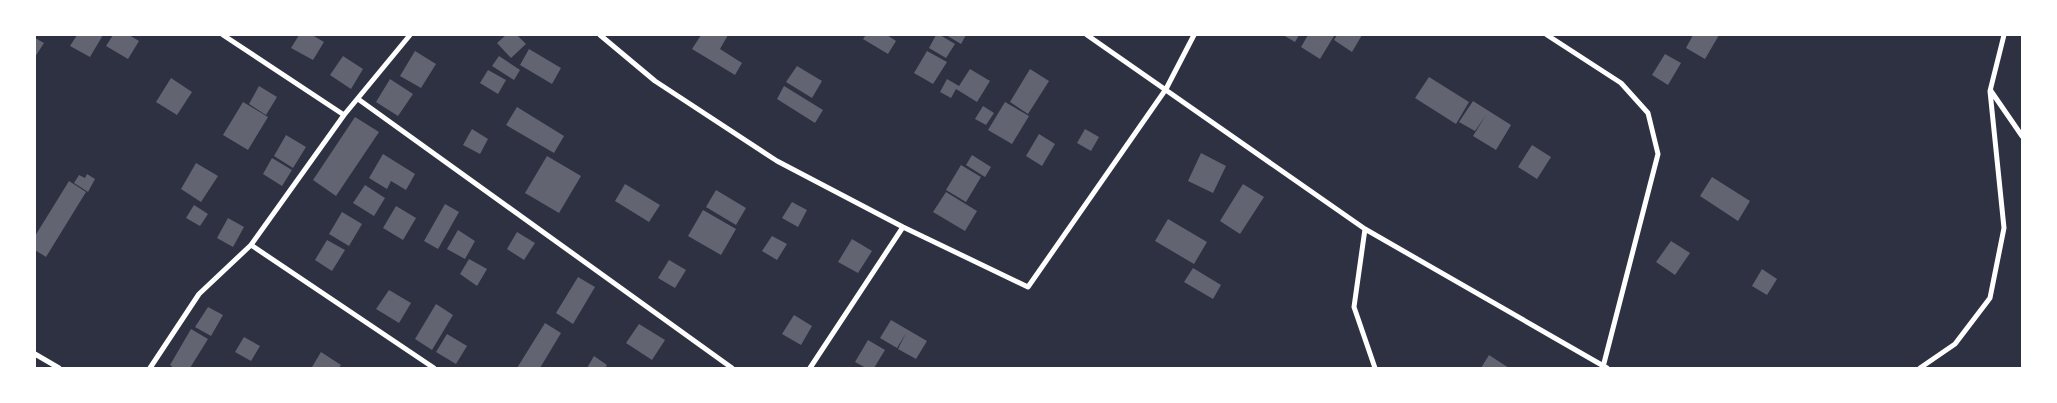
<svg xmlns="http://www.w3.org/2000/svg" width="2057" height="403" font-family="Cabin,sans-serif">
	<style>
		.building { fill: #626471 }
		.lines { fill: none; stroke-linecap: round; stroke-linejoin: round }
		.minor { stroke: #fff; stroke-width: 5 }
	</style>
	<rect width="100%" height="100%" fill="#2d3142"/>
	<path class="building" d="M 77,35 L 103,35 L 90,57 L 70,46 Z
		M 113,35 L 129,35 L 139,41 L 128,59 L 106,46 Z
		M 299,35 L 312,35 L 324,42 L 313,60 L 291,48 Z
		M 506,35 L 517,35 L 526,44 L 511,58 L 497,43 Z
		M 701,35 L 728,35 L 720,49 L 742,63 L 735,75 L 692,49 Z
		M 866,35 L 887,35 L 896,41 L 888,54 L 863,39 Z
		M 936,35 L 940,35 L 955,44 L 946,58 L 929,48 Z
		M 946,35 L 966,35 L 961,44 Z
		M 1283,35 L 1299,35 L 1295,42 Z
		M 1308,35 L 1334,36 L 1320,59 L 1301,47 Z
		M 1337,35 L 1362,35 L 1352,52 L 1334,40 Z
		M 1693,35 L 1719,35 L 1705,59 L 1686,48 Z
		M 35,38 L 44,43 L 35,57 Z
		M 529,49 L 561,68 L 552,84 L 520,65 Z
		M 415,51 L 436,64 L 421,88 L 400,76 Z
		M 927,51 L 947,62 L 933,84 L 914,73 Z
		M 1665,54 L 1681,63 L 1668,85 L 1652,75 Z
		M 343,56 L 363,69 L 351,89 L 330,75 Z
		M 499,56 L 520,70 L 514,80 L 492,66 Z
		M 797,66 L 822,81 L 812,98 L 786,82 Z
		M 970,69 L 990,81 L 977,102 L 956,89 L 951,98 L 940,92 L 947,79 L 959,86 Z
		M 1030,69 L 1049,81 L 1028,114 L 1010,102 Z
		M 488,70 L 506,80 L 498,94 L 480,83 Z
		M 1429,77 L 1469,102 L 1456,124 L 1415,98 Z
		M 171,78 L 192,92 L 177,115 L 156,102 Z
		M 390,79 L 413,94 L 398,116 L 376,102 Z
		M 259,86 L 277,97 L 266,115 L 249,104 Z
		M 784,86 L 823,110 L 815,123 L 777,99 Z
		M 1473,101 L 1511,125 L 1496,150 L 1473,136 L 1486,115 L 1475,131 L 1459,122 Z
		M 243,102 L 268,117 L 248,150 L 223,135 Z
		M 1005,102 L 1029,116 L 1012,144 L 988,130 Z
		M 983,106 L 994,113 L 986,125 L 975,119 Z
		M 517,107 L 564,136 L 554,153 L 506,125 Z
		M 355,117 L 379,132 L 336,196 L 313,180 Z
		M 472,129 L 488,139 L 480,154 L 463,145 Z
		M 1085,129 L 1099,137 L 1091,151 L 1077,143 Z
		M 1039,134 L 1055,144 L 1042,166 L 1026,156 Z
		M 286,135 L 306,147 L 293,168 L 274,156 Z
		M 1532,145 L 1551,157 L 1537,179 L 1518,167 Z
		M 1201,153 L 1226,166 L 1213,193 L 1188,181 Z
		M 383,154 L 415,174 L 406,190 L 391,181 L 387,189 L 369,178 Z
		M 972,155 L 991,167 L 985,177 L 966,165 Z
		M 547,156 L 581,176 L 559,213 L 525,193 Z
		M 272,158 L 292,170 L 282,186 L 263,174 Z
		M 196,163 L 218,176 L 201,202 L 181,189 Z
		M 961,165 L 981,177 L 966,202 L 946,190 Z
		M 87,174 L 95,179 L 88,192 L 74,183 L 79,175 L 85,178 Z
		M 1712,177 L 1750,201 L 1738,221 L 1700,196 Z
		M 69,181 L 86,192 L 46,257 L 35,250 L 35,236 Z
		M 625,184 L 660,205 L 649,222 L 615,201 Z
		M 1243,184 L 1264,197 L 1240,234 L 1220,221 Z
		M 365,185 L 385,198 L 374,216 L 353,203 Z
		M 716,190 L 746,208 L 736,225 L 706,207 Z
		M 946,192 L 977,211 L 965,231 L 933,212 Z
		M 792,202 L 807,210 L 798,227 L 782,218 Z
		M 445,204 L 459,212 L 438,249 L 424,241 Z
		M 194,205 L 208,214 L 200,226 L 186,218 Z
		M 396,206 L 416,218 L 403,240 L 383,228 Z
		M 703,210 L 736,229 L 721,255 L 688,236 Z
		M 342,212 L 362,224 L 349,246 L 329,234 Z
		M 228,218 L 244,227 L 233,247 L 217,238 Z
		M 1168,219 L 1207,242 L 1194,264 L 1155,241 Z
		M 458,230 L 475,241 L 465,259 L 447,249 Z
		M 517,232 L 535,243 L 524,260 L 507,249 Z
		M 772,236 L 787,244 L 777,260 L 762,251 Z
		M 852,239 L 872,251 L 858,273 L 838,262 Z
		M 327,240 L 345,250 L 332,271 L 315,260 Z
		M 1671,241 L 1690,253 L 1675,275 L 1656,262 Z
		M 469,259 L 487,269 L 477,286 L 460,274 Z
		M 669,260 L 686,270 L 675,288 L 658,278 Z
		M 1193,268 L 1221,285 L 1213,299 L 1184,282 Z
		M 1762,269 L 1777,279 L 1767,295 L 1752,286 Z
		M 578,277 L 595,287 L 573,324 L 556,313 Z
		M 389,290 L 411,303 L 399,323 L 376,309 Z
		M 436,304 L 453,315 L 432,350 L 415,339 Z
		M 208,307 L 223,315 L 211,336 L 195,327 Z
		M 794,315 L 812,326 L 801,345 L 782,334 Z
		M 891,320 L 927,341 L 916,359 L 898,349 L 906,333 L 897,348 L 880,338 Z
		M 545,323 L 561,333 L 540,368 L 517,368 Z
		M 639,324 L 665,340 L 652,360 L 626,343 Z
		M 191,329 L 208,339 L 190,368 L 174,368 L 170,365 Z
		M 447,334 L 467,346 L 456,364 L 436,352 Z
		M 244,337 L 260,346 L 251,361 L 235,352 Z
		M 868,340 L 885,350 L 874,368 L 866,368 L 855,362 Z
		M 321,352 L 341,365 L 339,368 L 312,367 Z
		M 1489,355 L 1509,368 L 1481,368 Z
		M 594,356 L 607,365 L 605,368 L 587,368 Z"/>
	<g class="lines">
		<path class="minor" d="M 223,35 L 344,115
			M 600,35 L 655,81 L 777,161 L 903,227 L 1028,287 L 1166,89 L 1194,35
			M 1087,35 L 1365,229 L 1607,368
			M 1547,35 L 1621,83 L 1648,113 L 1658,154 L 1603,367
			M 1991,91 L 2022,136
			M 358,99 L 732,368
			M 1365,229 L 1354,307 L 1375,368
			M 251,245 L 434,368
			M 35,354 L 59,368
			M 150,368 L 199,294 L 251,245 L 344,115 L 410,35
			M 810,368 L 903,227
			M 1920,368 L 1955,344 L 1990,298 L 2004,228 L 1990,91 L 2004,35"/>
	</g>
	<rect width="2057" height="403" fill="none" stroke="#ffffff" stroke-width="72"/>
</svg>
